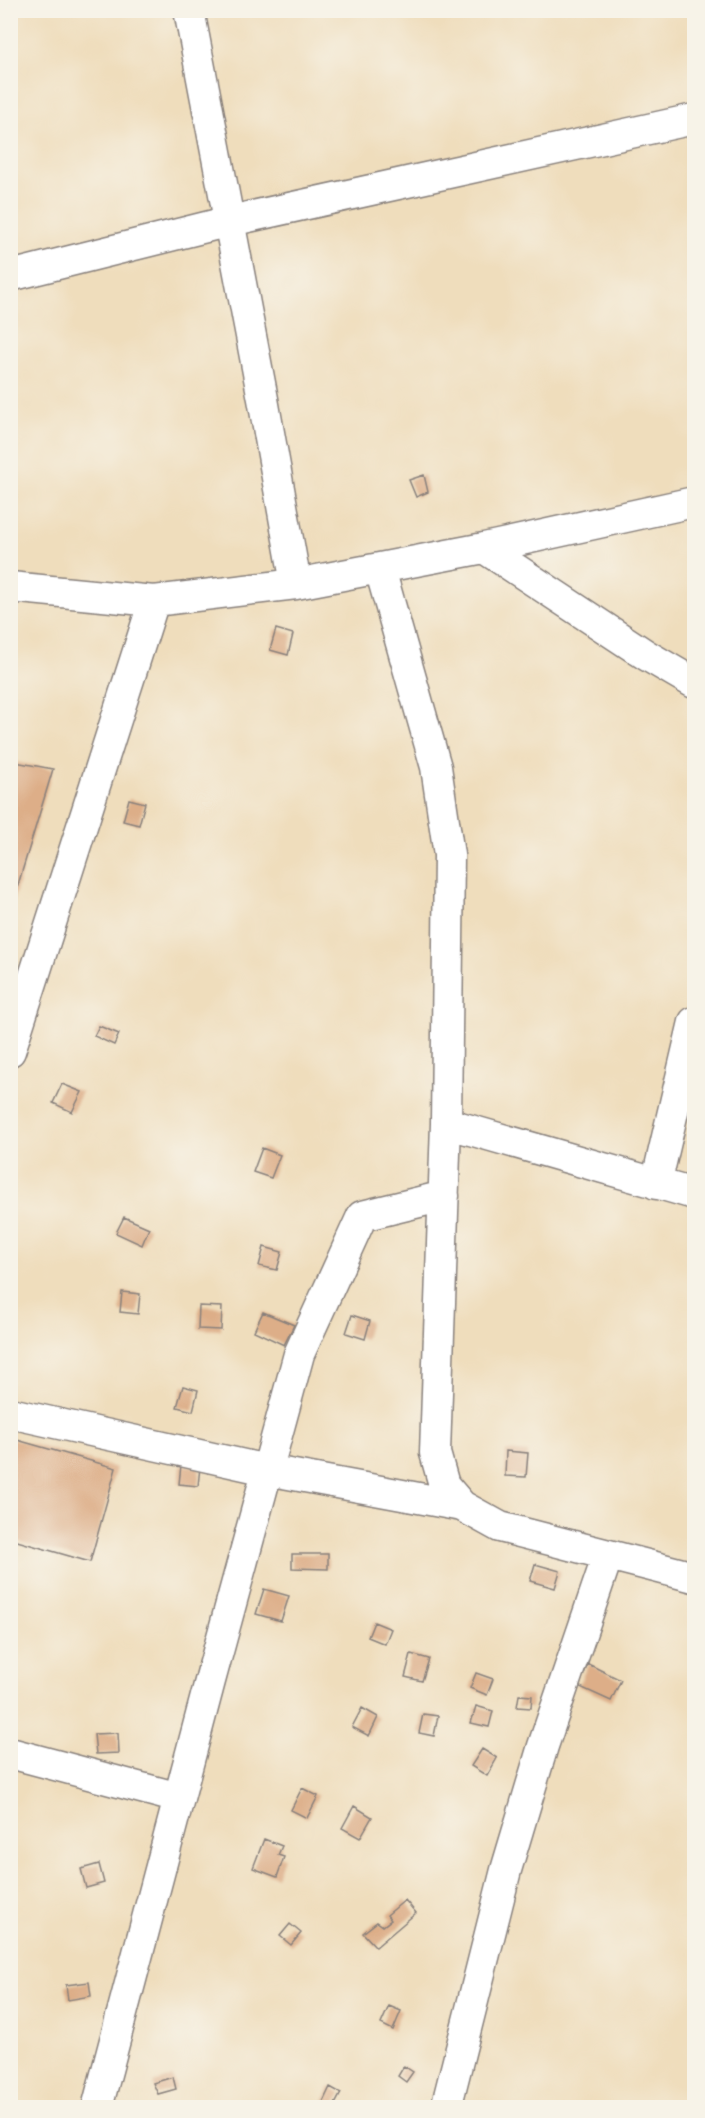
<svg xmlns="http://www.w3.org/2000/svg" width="705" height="2118" font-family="'IM FELL English',serif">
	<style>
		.building { fill: #ddae88 }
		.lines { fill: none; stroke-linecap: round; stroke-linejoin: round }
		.minor-casing { stroke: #88807c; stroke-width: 33 }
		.minor { stroke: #fff; stroke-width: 30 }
	</style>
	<rect width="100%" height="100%" fill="#f7f3e8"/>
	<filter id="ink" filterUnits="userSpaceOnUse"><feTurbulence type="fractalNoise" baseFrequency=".0167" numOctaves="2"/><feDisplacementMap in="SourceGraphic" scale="12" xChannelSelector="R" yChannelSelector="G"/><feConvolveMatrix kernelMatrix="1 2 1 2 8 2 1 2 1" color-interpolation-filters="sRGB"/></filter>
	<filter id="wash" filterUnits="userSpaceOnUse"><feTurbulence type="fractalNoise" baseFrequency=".008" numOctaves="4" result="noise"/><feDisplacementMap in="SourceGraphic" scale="24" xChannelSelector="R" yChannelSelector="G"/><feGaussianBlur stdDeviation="1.35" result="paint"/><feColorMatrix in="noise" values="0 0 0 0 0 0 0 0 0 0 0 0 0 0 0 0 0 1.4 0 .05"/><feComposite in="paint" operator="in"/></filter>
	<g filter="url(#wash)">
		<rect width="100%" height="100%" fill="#efddbc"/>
		<g id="blocks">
			<path class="building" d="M 424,475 L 428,492 L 416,497 L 409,480 Z
				M 276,629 L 293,634 L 288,655 L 270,650 Z
				M 10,761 L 53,769 L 11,908 L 10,907 Z
				M 129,799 L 145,803 L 139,825 L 123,821 Z
				M 99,1026 L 119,1034 L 114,1045 L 94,1036 Z
				M 62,1084 L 82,1092 L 72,1112 L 53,1103 Z
				M 262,1148 L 280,1155 L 271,1178 L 253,1172 Z
				M 124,1217 L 149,1228 L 142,1245 L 116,1233 Z
				M 264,1247 L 282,1252 L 277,1270 L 259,1266 Z
				M 122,1292 L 140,1294 L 138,1314 L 120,1312 Z
				M 199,1306 L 222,1307 L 221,1330 L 198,1329 Z
				M 263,1312 L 294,1325 L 284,1345 L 254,1331 Z
				M 352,1315 L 370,1321 L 365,1339 L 346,1333 Z
				M 183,1386 L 198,1390 L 193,1411 L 177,1407 Z
				M 10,1438 L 116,1468 L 90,1562 L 10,1539 Z
				M 506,1451 L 528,1453 L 526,1477 L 505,1476 Z
				M 181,1465 L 200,1467 L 198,1486 L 179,1484 Z
				M 292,1554 L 328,1554 L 328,1569 L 292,1568 Z
				M 535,1564 L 560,1571 L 555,1588 L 530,1581 Z
				M 264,1589 L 289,1596 L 281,1621 L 256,1614 Z
				M 374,1622 L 391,1629 L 385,1644 L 368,1637 Z
				M 411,1654 L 429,1659 L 422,1681 L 405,1677 Z
				M 588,1664 L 621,1680 L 611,1701 L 578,1686 Z
				M 476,1673 L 493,1679 L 487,1695 L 470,1688 Z
				M 519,1695 L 532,1696 L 531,1708 L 517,1707 Z
				M 476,1706 L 493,1711 L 489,1727 L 471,1723 Z
				M 362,1708 L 378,1717 L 369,1736 L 352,1727 Z
				M 423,1714 L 438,1716 L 434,1736 L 419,1733 Z
				M 118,1733 L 119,1753 L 96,1754 L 94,1734 Z
				M 482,1749 L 497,1758 L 487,1776 L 471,1766 Z
				M 302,1788 L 318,1796 L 307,1818 L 291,1810 Z
				M 354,1806 L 372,1817 L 360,1838 L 342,1828 Z
				M 264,1839 L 282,1846 L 278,1855 L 284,1857 L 277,1877 L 253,1868 Z
				M 99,1864 L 104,1883 L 86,1888 L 81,1869 Z
				M 405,1900 L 416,1913 L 376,1947 L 363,1933 L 377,1922 L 383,1926 L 391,1920 L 387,1915 Z
				M 290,1924 L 301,1933 L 291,1945 L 280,1936 Z
				M 89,1982 L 91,1996 L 68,2000 L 66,1985 Z
				M 389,2006 L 401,2011 L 393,2030 L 381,2024 Z
				M 404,2066 L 413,2072 L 406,2082 L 398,2076 Z
				M 173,2077 L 176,2089 L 158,2094 L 153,2083 Z
				M 330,2087 L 341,2093 L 333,2108 L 322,2104 Z"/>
		</g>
	</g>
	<g filter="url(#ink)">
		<use href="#blocks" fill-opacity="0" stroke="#88807c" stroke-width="1.5"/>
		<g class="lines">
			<g class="minor-casing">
				<path id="minor" d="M 189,10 L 263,399 L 296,584
					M 10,276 L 230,221 L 694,119
					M 484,548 L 646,655 L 694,683
					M 380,569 L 436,767 L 449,855 L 446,1123 L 435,1453 L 444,1485 L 462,1506 L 500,1527 L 694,1577
					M 10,587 L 154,601 L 296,584 L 484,548 L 694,502
					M 10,1051 L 154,601
					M 446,1123 L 694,1194
					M 656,1184 L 694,1022
					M 10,1413 L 267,1470 L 462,1506
					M 10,1753 L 179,1798
					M 97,2108 L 210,1681 L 299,1354 L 362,1216 L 444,1196
					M 446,2108 L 506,1870 L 543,1746 L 608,1555"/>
			</g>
			<use href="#minor" class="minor"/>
		</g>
	</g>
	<rect width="705" height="2118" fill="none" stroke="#f7f3e8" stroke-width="36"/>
</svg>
